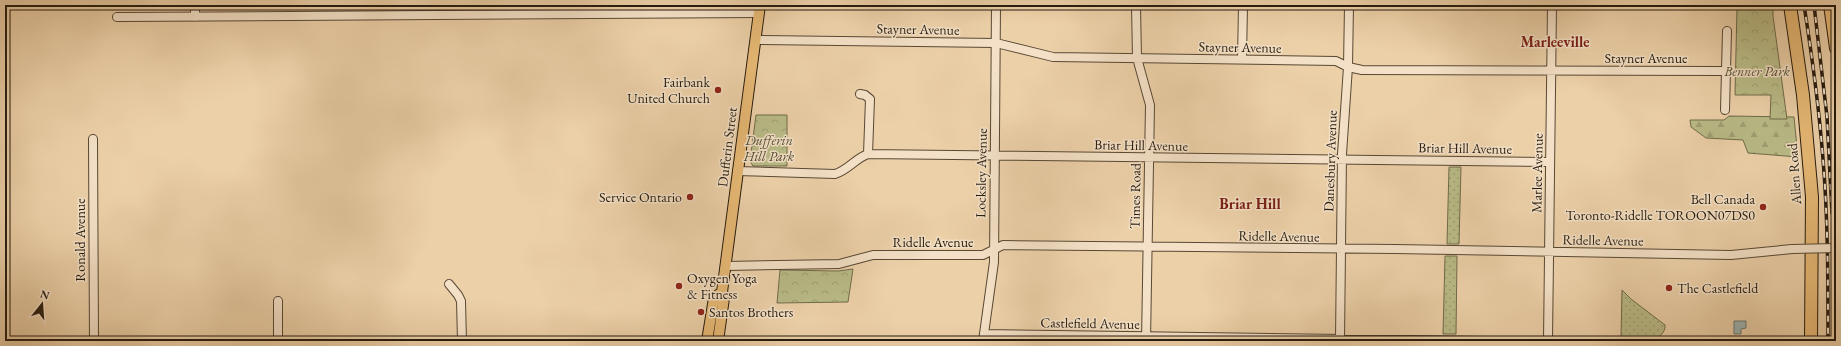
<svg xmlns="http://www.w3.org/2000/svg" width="1841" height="346" font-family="'EB Garamond',serif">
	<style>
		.grass { fill: url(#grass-dots); stroke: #706b4b }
		.forest { fill: url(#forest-firs); stroke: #706b4b }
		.park { fill: url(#park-crowns); stroke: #706b4b }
		.water { fill: #9cb4b2; stroke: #6d7771 }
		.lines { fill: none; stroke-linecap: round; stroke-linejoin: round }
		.minor-casing { stroke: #584835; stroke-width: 10 }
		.major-casing { stroke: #261b0f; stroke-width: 12 }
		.highway-casing { stroke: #261b0f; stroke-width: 14 }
		.minor { stroke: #f3e0c6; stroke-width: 8 }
		.major { stroke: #e6b874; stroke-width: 10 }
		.highway { stroke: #e6b874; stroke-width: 12 }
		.rail-casing { stroke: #261b0f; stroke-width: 3.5 }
		.rail { stroke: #f3e0c6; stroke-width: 2; stroke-dasharray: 6; stroke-linecap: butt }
		.minor-bridge-casing { stroke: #584835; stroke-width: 10; stroke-linecap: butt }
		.minor-bridge { stroke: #f3e0c6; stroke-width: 8 }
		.poi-dot { fill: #8f2418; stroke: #f3e0c6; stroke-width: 1.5 }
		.labels { text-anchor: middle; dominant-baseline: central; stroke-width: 3; stroke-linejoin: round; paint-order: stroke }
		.street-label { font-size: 14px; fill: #261b0f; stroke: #f3e0c6 }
		.park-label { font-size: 14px; font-style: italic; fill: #524b33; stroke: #f3e0c6 }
		.poi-label { font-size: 14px; fill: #261b0f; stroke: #f3e0c6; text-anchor: end }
		.neighbourhood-label { font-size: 15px; font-weight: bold; fill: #7a1f14; stroke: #f3e0c6 }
	</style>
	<defs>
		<pattern id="grass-dots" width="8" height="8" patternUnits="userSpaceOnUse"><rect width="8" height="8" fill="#b9bb87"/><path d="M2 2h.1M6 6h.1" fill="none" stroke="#9fa073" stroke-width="1.8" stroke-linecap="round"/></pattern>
		<pattern id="forest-firs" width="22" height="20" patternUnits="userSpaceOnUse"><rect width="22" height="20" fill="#b9bb87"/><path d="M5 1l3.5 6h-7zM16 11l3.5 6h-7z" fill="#9fa073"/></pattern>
		<pattern id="park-crowns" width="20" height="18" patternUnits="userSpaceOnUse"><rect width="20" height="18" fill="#b9bb87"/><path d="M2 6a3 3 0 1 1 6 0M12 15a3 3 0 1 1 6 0" fill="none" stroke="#9fa073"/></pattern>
	</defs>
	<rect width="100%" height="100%" fill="#ecd0a8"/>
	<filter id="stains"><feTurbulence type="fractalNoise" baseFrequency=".005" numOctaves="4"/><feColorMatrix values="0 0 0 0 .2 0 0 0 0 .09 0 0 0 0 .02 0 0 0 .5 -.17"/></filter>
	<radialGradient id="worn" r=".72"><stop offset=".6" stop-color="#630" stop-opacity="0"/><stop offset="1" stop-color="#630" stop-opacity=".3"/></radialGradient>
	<path class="grass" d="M 1449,167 L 1461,167 L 1459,244 L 1447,244 Z
		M 1445,256 L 1457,256 L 1456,334 L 1443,334 Z
		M 1622,290 L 1631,299 L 1665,325 C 1666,330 1661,336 1657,338 L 1621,338 Z"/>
	<path class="forest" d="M 1729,116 L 1794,117 L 1798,157 L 1748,153 L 1743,140 L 1706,138 L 1691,127 L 1690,120 L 1724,120 Z"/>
	<path class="park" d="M 1717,5 L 1773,6 L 1773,16 L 1787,119 L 1770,119 L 1771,95 L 1735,95 L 1737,6 Z
		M 756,115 L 787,115 L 787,166 L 753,166 L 750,161 Z
		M 853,269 L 848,302 L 777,303 L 780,270 L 838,271 Z"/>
	<path class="water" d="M 1734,321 L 1746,321 L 1746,328 L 1741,329 L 1741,334 L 1734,334 Z"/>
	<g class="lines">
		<g class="minor-casing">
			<path id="minor" d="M 1136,5 L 1137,58 L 1150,105 L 1146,341
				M 117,17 L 759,13
				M 195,17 L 195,5
				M 755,40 L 996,43 L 1053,57 L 1336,61 L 1348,67 L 1362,70 L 1725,71
				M 1242,59 L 1243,5
				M 860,94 L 865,95 L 870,99 L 868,154
				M 1725,110 L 1727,31
				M 93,139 L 94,341
				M 737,171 L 835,174 C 848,170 856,158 868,154 L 1549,162
				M 726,266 L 839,264 L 873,255 L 983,255 L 1003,245 L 1395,249 L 1731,255 L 1792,249
				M 449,284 L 458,295 L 461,301 L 462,341
				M 984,334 L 1484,341
				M 278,341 L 278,301
				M 983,341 L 994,262 L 996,5
				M 1340,341 L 1342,154 L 1348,67 L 1349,5
				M 1548,341 L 1552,5"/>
		</g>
		<g class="major-casing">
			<path id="major" d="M 707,341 L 714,298 L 722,292
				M 718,341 L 724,298 L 722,292 L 760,5"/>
		</g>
		<g class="highway-casing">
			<path id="highway" d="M 1790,5 L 1803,95 L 1812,197 L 1811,341
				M 1830,5 L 1836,48"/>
		</g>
		<use href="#minor" class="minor"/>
		<use href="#major" class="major"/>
		<use href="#highway" class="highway"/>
		<g class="rail-casing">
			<path id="rail" d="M 1804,5 C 1812,56 1819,107 1823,159 C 1828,219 1828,280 1828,341
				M 1814,5 L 1827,117 L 1832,213"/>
		</g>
		<use href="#rail" class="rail"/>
		<g class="minor-bridge-casing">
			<path id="minor-bridge" d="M 1792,249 L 1836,248"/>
		</g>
		<use href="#minor-bridge" class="minor-bridge"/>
	</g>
	<g class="poi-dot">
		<circle cx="718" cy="90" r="4"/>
		<circle cx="690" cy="197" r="4"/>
		<circle cx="1763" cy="207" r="4"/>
		<circle cx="679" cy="286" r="4"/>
		<circle cx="1669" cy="288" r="4"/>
		<circle cx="701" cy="312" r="4"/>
	</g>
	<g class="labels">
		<g class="street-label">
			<text transform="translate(918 29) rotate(1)">Stayner Avenue</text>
			<text transform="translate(1240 47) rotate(1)">Stayner Avenue</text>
			<text x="1646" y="58">Stayner Avenue</text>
			<text transform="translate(1141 145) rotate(1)">Briar Hill Avenue</text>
			<text transform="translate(727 147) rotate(-83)">Dufferin Street</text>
			<text transform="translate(1465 148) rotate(1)">Briar Hill Avenue</text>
			<text transform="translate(1330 161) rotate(-88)">Danesbury Avenue</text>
			<text transform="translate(981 173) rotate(-89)">Locksley Avenue</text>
			<text transform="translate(1537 173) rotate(-89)">Marlee Avenue</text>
			<text transform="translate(1794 174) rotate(-94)">Allen Road</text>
			<text transform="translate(1135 196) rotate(-89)">Times Road</text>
			<text transform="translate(1279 236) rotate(1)">Ridelle Avenue</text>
			<text transform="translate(80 240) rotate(-90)">Ronald Avenue</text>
			<text transform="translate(1603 240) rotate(1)">Ridelle Avenue</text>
			<text x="933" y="242">Ridelle Avenue</text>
			<text transform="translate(1090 323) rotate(1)">Castlefield Avenue</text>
		</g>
		<g class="park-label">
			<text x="1757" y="71">Benner Park</text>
			<text x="769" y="140">Dufferin<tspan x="769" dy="16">Hill Park</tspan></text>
		</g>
		<g class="poi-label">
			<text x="710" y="82">Fairbank<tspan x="710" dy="16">United Church</tspan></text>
			<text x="682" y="197">Service Ontario</text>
			<text x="1755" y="199">Bell Canada<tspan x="1755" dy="16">Toronto-Ridelle TOROON07DS0</tspan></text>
			<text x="687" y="278" text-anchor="start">Oxygen Yoga<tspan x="687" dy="16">&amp; Fitness</tspan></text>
			<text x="1677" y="288" text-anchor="start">The Castlefield</text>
			<text x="709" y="312" text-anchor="start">Santos Brothers</text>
		</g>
		<g class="neighbourhood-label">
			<text x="1555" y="41">Marleeville</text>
			<text x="1250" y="203">Briar Hill</text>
		</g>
	</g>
	<rect width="1841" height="346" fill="none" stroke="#ecd0a8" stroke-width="20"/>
	<rect x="6" y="6" width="1829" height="334" fill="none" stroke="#261b0f" stroke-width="2"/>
	<rect x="10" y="10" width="1821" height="326" fill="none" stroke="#261b0f"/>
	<g transform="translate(42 304) rotate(17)" stroke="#f3e0c6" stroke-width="3" paint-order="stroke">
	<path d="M0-3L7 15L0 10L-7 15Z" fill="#261b0f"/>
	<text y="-6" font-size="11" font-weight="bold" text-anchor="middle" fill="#261b0f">N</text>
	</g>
	<rect width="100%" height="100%" filter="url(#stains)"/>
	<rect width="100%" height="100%" fill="url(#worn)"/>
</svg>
